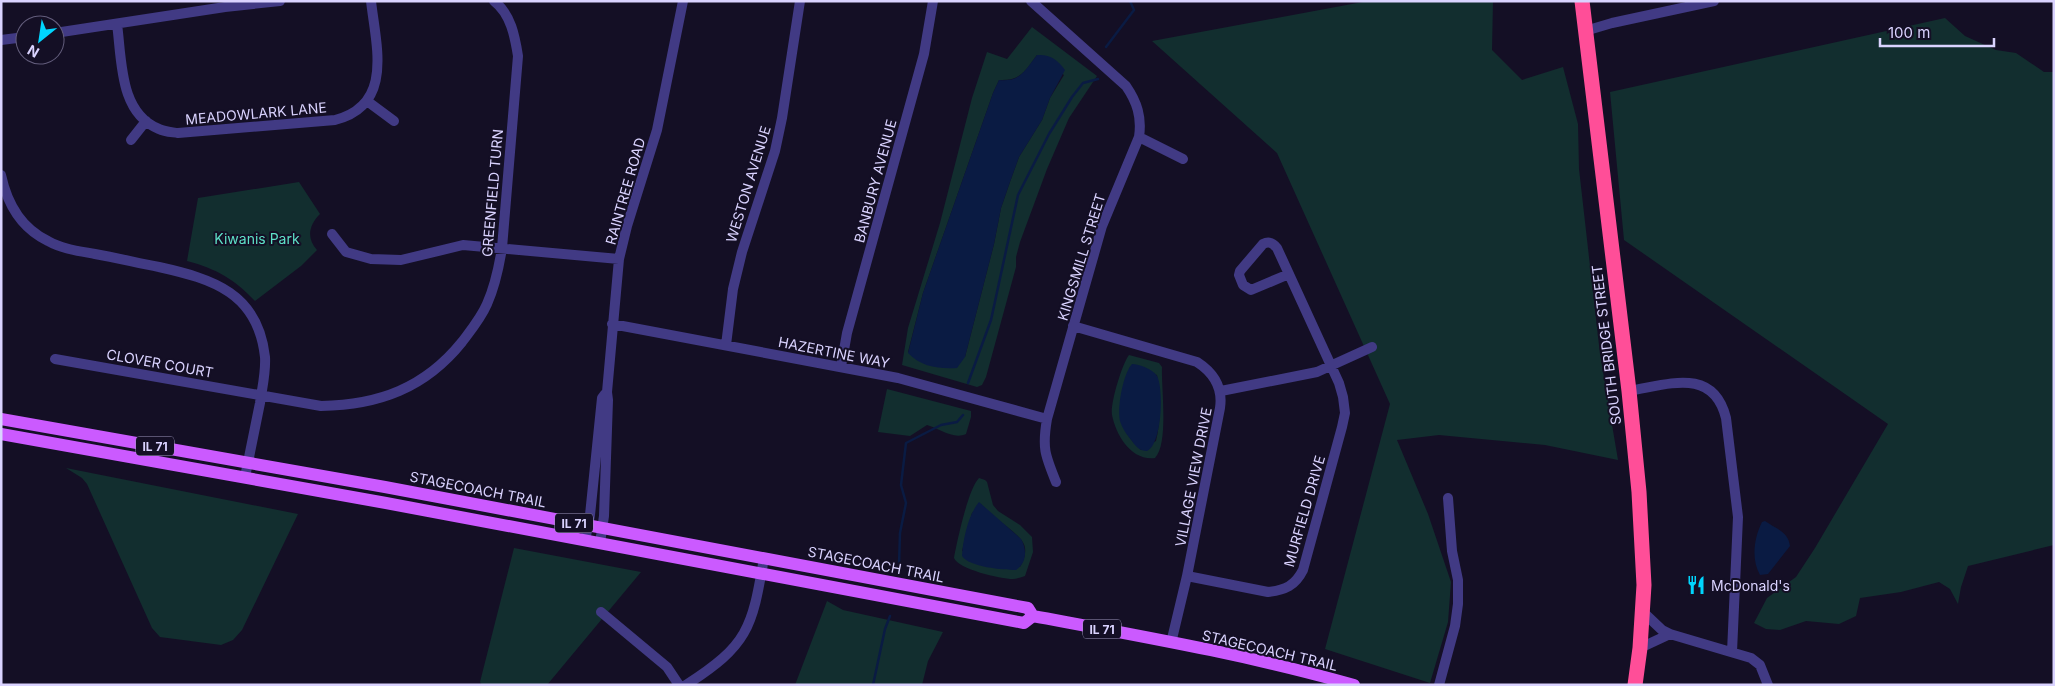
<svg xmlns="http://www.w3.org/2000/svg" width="2055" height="686" font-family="Inter,sans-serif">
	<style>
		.green { fill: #122e2f; fill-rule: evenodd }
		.water { fill: #0a1b43 }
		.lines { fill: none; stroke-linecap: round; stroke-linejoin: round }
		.stream { stroke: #0a1b43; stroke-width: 2.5 }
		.minor { stroke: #413a84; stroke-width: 10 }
		.major { stroke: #cb5aff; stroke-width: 12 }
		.highway { stroke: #ff4e98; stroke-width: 15 }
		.labels { text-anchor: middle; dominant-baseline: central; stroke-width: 4; stroke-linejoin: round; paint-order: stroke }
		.shield { fill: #140f25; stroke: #9f98be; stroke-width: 1 }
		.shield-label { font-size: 12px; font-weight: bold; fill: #dad3ff }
		.street-label { font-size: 14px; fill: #dad3ff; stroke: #140f25 }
		.park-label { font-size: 14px; fill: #5ee0c7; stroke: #140f25 }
		.poi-label { font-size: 14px; fill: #dad3ff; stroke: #140f25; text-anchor: start }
	</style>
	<rect width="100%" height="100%" fill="#140f25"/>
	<path class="green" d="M 1368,1 L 1493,1 L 1492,50 L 1522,80 L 1563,67 L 1578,124 L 1579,169 L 1600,354 L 1618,460 L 1545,445 L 1439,435 L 1397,440 L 1428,514 L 1451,582 L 1448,622 L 1430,683 L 1325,649 L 1390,404 L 1277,153 L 1152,41 Z
		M 1945,18 L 1965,36 L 1996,50 L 2016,53 L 2044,72 L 2054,72 L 2054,545 L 1968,566 L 1961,587 L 1958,604 L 1950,589 L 1939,582 L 1901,592 L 1860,598 L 1856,616 L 1839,624 L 1806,621 L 1780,630 L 1766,629 L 1754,623 L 1767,598 L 1796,577 L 1815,548 L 1888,424 L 1624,240 L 1610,92 Z
		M 1032,27 L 1097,76 L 1069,118 L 1047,169 L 1020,242 L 1016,257 L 1016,267 L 986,377 L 982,385 L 977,387 L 902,365 L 908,328 L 940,223 L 972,98 L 987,52 L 1007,59 ZM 1037,55 L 1064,75 L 1050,98 L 1042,120 L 1019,157 L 1011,179 L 1001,208 L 994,244 L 965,357 L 908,352 L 923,293 L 993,93 L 999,80 C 1021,81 1025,71 1037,55 Z
		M 299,182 L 320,214 C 309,225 306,238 317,250 L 301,266 L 255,301 C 234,279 217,269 187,261 L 198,198 Z
		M 1129,355 L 1159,363 L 1162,367 C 1161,388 1169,443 1155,458 C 1131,461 1116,435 1112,415 C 1110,404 1122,364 1129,355 ZM 1130,367 L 1157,375 C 1161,396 1161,420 1156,441 L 1141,450 C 1113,425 1119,399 1130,367 Z
		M 887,389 L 971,411 L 971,417 L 966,434 C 953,440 939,428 927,425 L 910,436 L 878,432 Z
		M 66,468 L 298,514 L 242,630 L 233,640 L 221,645 L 160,637 L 152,628 L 87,484 L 82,478 Z
		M 979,478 L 985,480 L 987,482 L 993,505 L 998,511 L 1020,525 L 1032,537 L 1033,552 L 1025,576 C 1021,577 1017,579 1013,579 C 1000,579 958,569 954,558 C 957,542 968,489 979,478 ZM 981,504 C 990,518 1024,534 1025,548 C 1026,555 1023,562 1020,567 L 962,551 L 972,513 Z
		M 514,548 L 641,572 L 547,685 L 482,685 L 480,682 Z
		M 827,601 L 843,610 L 943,632 L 928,661 L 922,685 L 795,685 Z"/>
	<path class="water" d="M 1037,55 C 1050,54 1058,60 1065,70 L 1050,98 L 1042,120 L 1019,157 L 1011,179 L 1001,208 L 994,244 L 965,357 L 957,368 C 939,369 921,367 908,353 L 923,293 L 993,93 L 999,80 C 1021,82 1025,70 1037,55 Z
		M 1132,364 C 1139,364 1153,369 1157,376 C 1164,389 1162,444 1147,451 C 1140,451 1136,447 1132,441 C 1127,435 1122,428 1120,421 C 1117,408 1123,374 1132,364 Z
		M 979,502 L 1021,539 C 1027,549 1027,563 1016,570 C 1003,570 969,567 962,556 C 963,540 968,515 979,502 Z
		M 1765,521 C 1776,529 1788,531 1790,546 L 1768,574 L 1760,575 C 1751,559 1754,538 1762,522 Z"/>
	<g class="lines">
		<path class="stream" d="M 1106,47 L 1134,10 L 1130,1
			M 968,383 L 991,320 L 1018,195 L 1049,134 L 1072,97 L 1083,83 L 1098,79
			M 899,565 L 900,533 L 906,503 L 901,485 L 906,443 L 941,425 L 957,422 L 963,415
			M 873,685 L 885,629 L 890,616"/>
		<path class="minor" d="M 1031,1 L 1126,86 C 1137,102 1142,117 1139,137 L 1102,226 L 1047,419 C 1042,448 1045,455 1056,482
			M 117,24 C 122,60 119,113 159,129 C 165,132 172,132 178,133 L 335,120 C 394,105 376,46 371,1
			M 1585,31 L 1612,23 L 1714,1
			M 55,33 L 225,7 L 280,1
			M 1,40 L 25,37
			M 367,101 L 394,121
			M 1139,137 L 1183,159
			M 131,140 L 146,121
			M 1,175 C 7,203 21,228 48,241 C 62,249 79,251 95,254 C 117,258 138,263 159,267 C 213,279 258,293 265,357 C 266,373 262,388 260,403 C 255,428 250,453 245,477
			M 332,234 L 346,252 L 371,259 L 401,260 L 463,245 L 619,259
			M 612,324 L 898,378 L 1047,419
			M 1073,326 L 1197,362 C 1214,373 1223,388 1220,408 L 1187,576 L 1171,643
			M 726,345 L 733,289 L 742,252 L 775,151 L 782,118 L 800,1
			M 55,359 L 321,406 C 379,405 425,388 462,342 C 471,330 481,318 487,304 C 495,286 499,267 502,248 L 518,56 C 515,37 511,14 494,1
			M 841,367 L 847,333 L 924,54 L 933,1
			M 1221,391 L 1317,372 L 1372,347
			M 1629,391 C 1667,385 1713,366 1726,418 L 1738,517 L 1732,652
			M 585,541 L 590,515 L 602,398 L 605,394
			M 600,543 L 604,516 L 608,400 L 607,392 L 619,259 L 627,226 L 657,130 L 683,1
			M 1187,576 L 1268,592 C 1285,590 1295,586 1303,570 L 1342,427 L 1345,413 L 1343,397 L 1339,383 L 1277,248 C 1273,243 1269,241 1263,244 L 1240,271 L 1239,275 L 1243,285 L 1251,290 L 1289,274
			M 601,612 L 667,667 L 679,685
			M 1643,612 L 1662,630 L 1670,634 L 1751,658 L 1760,665 L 1768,685
			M 1640,648 L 1670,634
			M 686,685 C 748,645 752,629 764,558
			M 1439,685 L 1455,626 L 1458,604 L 1458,580 L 1452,551 L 1448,498"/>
		<path class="major" d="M 1,419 L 385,487 L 1028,608 L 1033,616
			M 1,434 L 386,503 L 1024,623 L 1033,616 C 1140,636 1249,655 1354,685"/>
		<path class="highway" d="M 1582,1 L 1629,391 L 1639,492 L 1644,585 L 1640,648 L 1635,685"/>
	</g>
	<defs>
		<g id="restaurant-bare" transform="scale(1.5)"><path d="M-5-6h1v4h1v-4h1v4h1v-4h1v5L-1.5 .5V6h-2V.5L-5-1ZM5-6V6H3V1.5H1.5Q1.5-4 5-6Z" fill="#00d5fe" stroke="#140f25" stroke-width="2.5" paint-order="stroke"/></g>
	</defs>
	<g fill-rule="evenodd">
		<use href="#restaurant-bare" x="1696" y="585"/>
	</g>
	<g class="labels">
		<g class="shield">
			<rect x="136" y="436.5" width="38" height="19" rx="4"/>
			<rect x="555" y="513.5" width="38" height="19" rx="4"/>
			<rect x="1083" y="619.5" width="38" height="19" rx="4"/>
		</g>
		<g class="shield-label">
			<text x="155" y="446">IL 71</text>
			<text x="574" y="523">IL 71</text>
			<text x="1102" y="629">IL 71</text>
		</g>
		<g class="street-label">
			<text transform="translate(256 113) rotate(-5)">MEADOWLARK LANE</text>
			<text transform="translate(875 181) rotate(-75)">BANBURY AVENUE</text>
			<text transform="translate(748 184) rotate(-73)">WESTON AVENUE</text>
			<text transform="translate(625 191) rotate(-74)">RAINTREE ROAD</text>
			<text transform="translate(492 193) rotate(-85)">GREENFIELD TURN</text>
			<text transform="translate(1081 257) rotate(-73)">KINGSMILL STREET</text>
			<text transform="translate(1606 345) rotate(-97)">SOUTH BRIDGE STREET</text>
			<text transform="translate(834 352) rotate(11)">HAZERTINE WAY</text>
			<text transform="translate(160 363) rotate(10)">CLOVER COURT</text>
			<text transform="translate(1193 477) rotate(-79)">VILLAGE VIEW DRIVE</text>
			<text transform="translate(478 489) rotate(11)">STAGECOACH TRAIL</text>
			<text transform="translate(1304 511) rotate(-74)">MURFIELD DRIVE</text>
			<text transform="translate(876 564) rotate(11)">STAGECOACH TRAIL</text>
			<text transform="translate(1270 650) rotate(13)">STAGECOACH TRAIL</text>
		</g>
		<g class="park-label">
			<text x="257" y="238">Kiwanis Park</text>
		</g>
		<g class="poi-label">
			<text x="1711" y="585">McDonald's</text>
		</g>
	</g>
	<rect width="2055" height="686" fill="none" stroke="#dad3ff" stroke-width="5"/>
	<g transform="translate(40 40) rotate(210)"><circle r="24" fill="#140f25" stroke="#635d7c"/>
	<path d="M0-4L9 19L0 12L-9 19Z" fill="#00d5fe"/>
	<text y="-8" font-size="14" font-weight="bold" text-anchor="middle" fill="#dad3ff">N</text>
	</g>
	<path d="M1880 38v8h114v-8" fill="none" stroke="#dad3ff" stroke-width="2.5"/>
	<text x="1888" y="38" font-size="15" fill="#dad3ff" stroke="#140f25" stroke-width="4" paint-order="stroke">100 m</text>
</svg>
